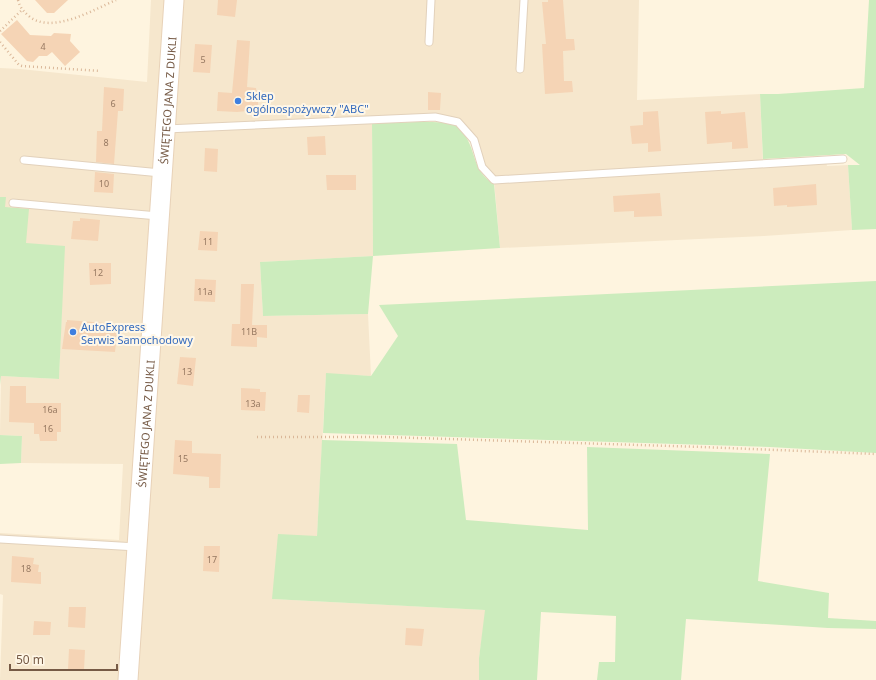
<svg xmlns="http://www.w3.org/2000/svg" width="876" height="680" font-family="'Noto Sans',sans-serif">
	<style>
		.residential { fill: #f6e7cd }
		.green { fill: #ccecbd }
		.building { fill: #f5d4b5 }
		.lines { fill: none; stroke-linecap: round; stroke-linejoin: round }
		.lane-casing { stroke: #e2d1bb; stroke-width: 9 }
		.secondary-casing { stroke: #e8d2b8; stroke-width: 21 }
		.path { stroke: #dab798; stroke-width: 2.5; stroke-dasharray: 1 3; stroke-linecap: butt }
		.lane { stroke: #fff; stroke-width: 7 }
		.secondary { stroke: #fff; stroke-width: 19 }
		.shop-dot { fill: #3f7fe0; stroke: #fff7e7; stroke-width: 1.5 }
		.labels { text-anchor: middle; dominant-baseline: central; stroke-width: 4; stroke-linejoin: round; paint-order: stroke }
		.number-label { font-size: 9px; fill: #967861 }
		.shop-label { font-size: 11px; fill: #366cbe; stroke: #fff7e7; text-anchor: start }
		.street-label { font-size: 11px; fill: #765a45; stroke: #fff7e7 }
	</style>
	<rect width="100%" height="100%" fill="#fef4df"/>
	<path class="residential" d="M 151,0 L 639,0 L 637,100 L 760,94 L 763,164 L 826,162 L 827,166 L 848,165 L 852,230 L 764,236 L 500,248 L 494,180 L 482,167 L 474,140 L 458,122 L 435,117 L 372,123 L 373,256 L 260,262 L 263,316 L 368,314 L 371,376 L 326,374 L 317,536 L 272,599 L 486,610 L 479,658 L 479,680 L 0,680 L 3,595 L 0,594 L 0,533 L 119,540 L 123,464 L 21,463 L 22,436 L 0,435 L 1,376 L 59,379 L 62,302 L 0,303 L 0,68 L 20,69 L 147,82 Z"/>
	<path class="green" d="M 869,0 L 876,0 L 876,229 L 852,230 L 848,165 L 860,165 L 846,154 L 763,159 L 760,94 L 778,94 L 864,88 Z
		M 417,122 C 428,122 449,121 458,126 C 460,128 462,132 464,134 C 477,152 472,171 494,184 L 500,248 L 373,256 L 368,314 L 263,316 L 260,262 L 373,256 L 372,123 Z
		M 0,197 L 6,197 L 5,207 L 29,209 L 26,243 L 65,246 L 59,379 L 1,376 L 0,385 Z
		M 876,281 L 876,453 L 770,447 L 323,433 L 326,373 L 371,376 L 398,336 L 379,305 Z
		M 0,435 L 22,436 L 21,463 L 0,464 Z
		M 322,440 L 457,444 L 466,520 L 588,530 L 587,447 L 770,454 L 758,581 L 829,593 L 828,618 L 876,621 L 876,629 L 828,628 L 686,619 L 681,680 L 597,680 L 599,662 L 615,662 L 616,616 L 541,612 L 537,680 L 479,680 L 479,658 L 485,610 L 272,599 L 278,534 L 317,536 Z"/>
	<path class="building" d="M 35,0 L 68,0 L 54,13 L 47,13 Z
		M 218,0 L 237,0 L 235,17 L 217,15 Z
		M 548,0 L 563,0 L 566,39 L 574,39 L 575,50 L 563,51 L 564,81 L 572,81 L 573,92 L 545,94 L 542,44 L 546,44 L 542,2 L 548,2 Z
		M 17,20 L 30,35 L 51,36 L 54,33 L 71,34 L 70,41 L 80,52 L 65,66 L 52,52 L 47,56 L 39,56 L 33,62 L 27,61 L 1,34 Z
		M 237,40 L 250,41 L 247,87 L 256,88 L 259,110 L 237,112 L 217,111 L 218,92 L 232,93 Z
		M 195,44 L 212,45 L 210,73 L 193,72 Z
		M 104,87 L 124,89 L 123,111 L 118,111 L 114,164 L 96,162 L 97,131 L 102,131 Z
		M 428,92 L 441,93 L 440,110 L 428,110 Z
		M 658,111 L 661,151 L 648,152 L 648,143 L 632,144 L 630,126 L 643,125 L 643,112 Z
		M 721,111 L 721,114 L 745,112 L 748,148 L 732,149 L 732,142 L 707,144 L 705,112 Z
		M 325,136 L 326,155 L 308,155 L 307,137 Z
		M 205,148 L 218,149 L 217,172 L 204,171 Z
		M 95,172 L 114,174 L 113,193 L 94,192 Z
		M 326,175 L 356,175 L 356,190 L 327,190 Z
		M 816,184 L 817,205 L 787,207 L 787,205 L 774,206 L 773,188 Z
		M 660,193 L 662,216 L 634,217 L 634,211 L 614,212 L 613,196 Z
		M 80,218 L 100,220 L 98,241 L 71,239 L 73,221 L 80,221 Z
		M 200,231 L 218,232 L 217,251 L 198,250 Z
		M 89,263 L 111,263 L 111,284 L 90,285 Z
		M 195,279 L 216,280 L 215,302 L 194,301 Z
		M 241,284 L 254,284 L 252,325 L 267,325 L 267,338 L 257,337 L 257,347 L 231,346 L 232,324 L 240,324 Z
		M 67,320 L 118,324 L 115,352 L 62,349 L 66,322 L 67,322 Z
		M 180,357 L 196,358 L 193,386 L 177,384 Z
		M 10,386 L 26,386 L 26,403 L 61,403 L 61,432 L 57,432 L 57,441 L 40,441 L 39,434 L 34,434 L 34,423 L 9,422 Z
		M 241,388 L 260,389 L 260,392 L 266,392 L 265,411 L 241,410 Z
		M 298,395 L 310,395 L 309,413 L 297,412 Z
		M 175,440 L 192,441 L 192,453 L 221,454 L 220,488 L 209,488 L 209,477 L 173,474 Z
		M 204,546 L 220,546 L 219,572 L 203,571 Z
		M 12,556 L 34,558 L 33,564 L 39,565 L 38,572 L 41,572 L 41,584 L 11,582 Z
		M 69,607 L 86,607 L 85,628 L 68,627 Z
		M 34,621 L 51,622 L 50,635 L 33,635 Z
		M 406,628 L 424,629 L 422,646 L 405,645 Z
		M 69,649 L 85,650 L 84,670 L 68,669 Z"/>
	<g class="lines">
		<g class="lane-casing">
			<path id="lane" d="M 429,42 L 431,0
				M 520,69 L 524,0
				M 166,129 L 435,117 L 458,122 L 474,140 L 482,167 L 494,180 L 843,159
				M 24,160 L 161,173
				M 13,203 L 158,216
				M 0,539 L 137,547"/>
		</g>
		<g class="secondary-casing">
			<g id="secondary">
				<path id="s1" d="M 128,680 L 174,0"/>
			</g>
		</g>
		<path class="path" d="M 18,0 C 20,8 24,12 30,17 C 53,34 93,10 116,0
			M 0,31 L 22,10
			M 0,42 L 19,65 L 22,66 L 100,71
			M 257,437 L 386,437 L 702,447 L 876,454"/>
		<use href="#lane" class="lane"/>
		<use href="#secondary" class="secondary"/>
	</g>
	<g class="shop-dot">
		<circle cx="238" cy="101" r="4"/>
		<circle cx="73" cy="332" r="4"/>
	</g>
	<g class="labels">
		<g class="number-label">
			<text x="43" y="46">4</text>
			<text x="203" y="59">5</text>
			<text x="113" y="103">6</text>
			<text x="106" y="142">8</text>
			<text x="104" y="183">10</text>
			<text x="208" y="241">11</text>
			<text x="98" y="272">12</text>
			<text x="205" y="291">11a</text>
			<text x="249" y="331">11B</text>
			<text x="187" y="371">13</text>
			<text x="253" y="403">13a</text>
			<text x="50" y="409">16a</text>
			<text x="48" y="428">16</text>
			<text x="183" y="458">15</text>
			<text x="212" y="559">17</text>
			<text x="26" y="568">18</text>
		</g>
		<g class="shop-label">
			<text x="246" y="95">Sklep<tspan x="246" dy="13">ogólnospożywczy "ABC"</tspan></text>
			<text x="81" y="326">AutoExpress<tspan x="81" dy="13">Serwis Samochodowy</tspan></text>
		</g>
		<g class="street-label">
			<text stroke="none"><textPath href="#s1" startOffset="581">ŚWIĘTEGO JANA Z DUKLI</textPath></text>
			<text stroke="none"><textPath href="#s1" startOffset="257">ŚWIĘTEGO JANA Z DUKLI</textPath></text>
		</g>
	</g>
	<path d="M10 664v6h107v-6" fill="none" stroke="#765a45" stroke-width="2"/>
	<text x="16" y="664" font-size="12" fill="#765a45" stroke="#fff7e7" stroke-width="3" paint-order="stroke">50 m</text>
</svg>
